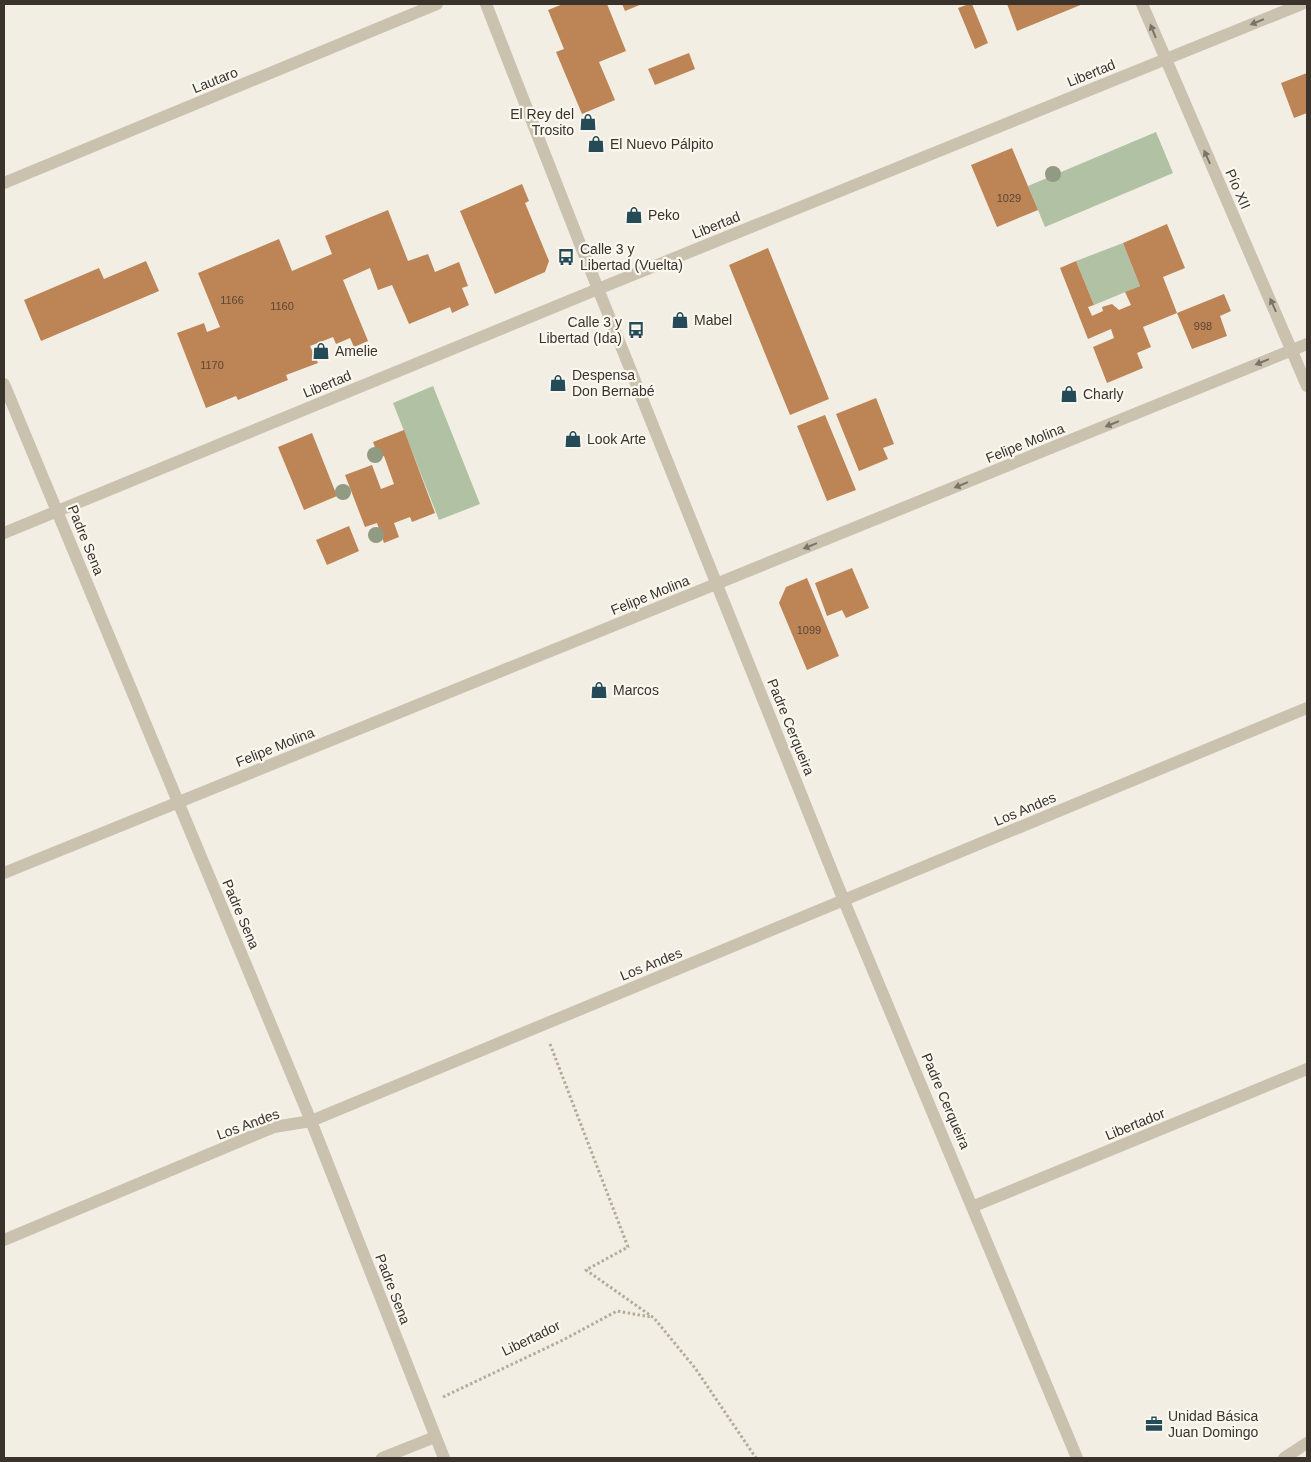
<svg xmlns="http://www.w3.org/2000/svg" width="1311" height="1462" font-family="Helvetica,sans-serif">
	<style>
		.green { fill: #b1c1a3 }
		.building { fill: #bd8456 }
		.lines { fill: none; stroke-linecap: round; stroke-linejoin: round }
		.path { stroke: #b6ab99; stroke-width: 3; stroke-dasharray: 2.5 2.5; stroke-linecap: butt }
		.minor { stroke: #cac1af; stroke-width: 12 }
		.tertiary { stroke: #cac1af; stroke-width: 12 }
		.tree { fill: #919a82 }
		.oneway { fill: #7a7367 }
		.labels { text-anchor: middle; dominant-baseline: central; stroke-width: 4.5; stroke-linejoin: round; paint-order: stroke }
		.number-label { font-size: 11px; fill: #5a4736 }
		.street-label { font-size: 14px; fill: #39332c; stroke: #faf7ef }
		.poi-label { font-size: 14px; fill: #39332c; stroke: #faf7ef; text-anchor: start }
	</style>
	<rect width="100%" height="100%" fill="#f2eee3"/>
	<path class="green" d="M 1156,132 L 1173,173 L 1045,227 L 1028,186 Z
		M 1123,243 L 1140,286 L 1094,305 L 1076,261 Z
		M 433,386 L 480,504 L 439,520 L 393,403 Z"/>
	<path class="building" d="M 563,4 L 607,4 L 626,51 L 599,62 L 615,100 L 582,114 L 556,52 L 564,49 L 548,10 Z
		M 622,4 L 642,4 L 625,11 Z
		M 969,4 L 972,4 L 988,43 L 975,49 L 958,8 Z
		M 1007,4 L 1083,4 L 1017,31 Z
		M 689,53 L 695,69 L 655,85 L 648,69 Z
		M 1307,73 L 1307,113 L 1294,118 L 1281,83 Z
		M 1012,148 L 1038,210 L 997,227 L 971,165 Z
		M 522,184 L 529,201 L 525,203 L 549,261 L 545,272 L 495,294 L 460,211 Z
		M 388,210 L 408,261 L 428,254 L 435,272 L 459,262 L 468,286 L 462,288 L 469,305 L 452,313 L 450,307 L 409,324 L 392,285 L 378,290 L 370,268 L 343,280 L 368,341 L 354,347 L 350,338 L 336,344 L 333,337 L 310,346 L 318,363 L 286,375 L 288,380 L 238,400 L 236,396 L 206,408 L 177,333 L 204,323 L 207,332 L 220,327 L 198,273 L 279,239 L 292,271 L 332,254 L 325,236 Z
		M 1167,224 L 1185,268 L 1163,277 L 1177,313 L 1143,327 L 1151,347 L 1137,353 L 1143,368 L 1107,383 L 1093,347 L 1114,338 L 1111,329 L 1088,339 L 1060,268 L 1076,261 L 1094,305 L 1088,307 L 1092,316 L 1103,311 L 1102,307 L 1112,304 L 1119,310 L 1131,305 L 1125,292 L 1140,286 L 1123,243 Z
		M 768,248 L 829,399 L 790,415 L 729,265 Z
		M 146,261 L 159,291 L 41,341 L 24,300 L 99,268 L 104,279 Z
		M 1224,294 L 1231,311 L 1220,316 L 1227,336 L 1192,349 L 1177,313 Z
		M 876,398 L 894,444 L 883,448 L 888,459 L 859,471 L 836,414 Z
		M 825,415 L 856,490 L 827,501 L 797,426 Z
		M 404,430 L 435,513 L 412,522 L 410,517 L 394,523 L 399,537 L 384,543 L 377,523 L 365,527 L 345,475 L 372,465 L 381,489 L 394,484 L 384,456 L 379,458 L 373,442 Z
		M 312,433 L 337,496 L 304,510 L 278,447 Z
		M 349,526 L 359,551 L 327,565 L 316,540 Z
		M 852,568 L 869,608 L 846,618 L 842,610 L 827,616 L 815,583 Z
		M 807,578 L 839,656 L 807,670 L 779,603 L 786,587 Z"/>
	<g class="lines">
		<path class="path" d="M 550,1044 L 628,1247 L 586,1270 L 654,1318 L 695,1368 L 756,1458
			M 443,1397 L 563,1340 L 617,1311 L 651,1317"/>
		<path class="minor" d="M 1142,4 L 1307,386
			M 4,183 L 437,4
			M 4,384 L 311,1121 L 444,1458
			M 4,533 L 598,289 L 1302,4
			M 4,873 L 1307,344
			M 974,1206 L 1307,1069
			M 4,1240 L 274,1127 L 311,1121 L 1307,708
			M 382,1458 L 435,1437
			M 1284,1458 L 1307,1443"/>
		<path class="tertiary" d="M 486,4 L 582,249 L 844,901 L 1077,1458"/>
	</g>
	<g class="tree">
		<circle cx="1053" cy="174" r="8"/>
		<circle cx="375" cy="455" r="8"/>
		<circle cx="343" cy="492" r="8"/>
		<circle cx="376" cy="535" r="8"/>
	</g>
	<defs><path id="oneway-solid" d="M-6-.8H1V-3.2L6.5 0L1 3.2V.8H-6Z" transform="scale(1.25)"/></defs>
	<g class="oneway">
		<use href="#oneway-solid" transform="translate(1257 22) rotate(158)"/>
		<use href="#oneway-solid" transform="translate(1153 31) rotate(-112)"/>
		<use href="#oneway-solid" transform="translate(1207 157) rotate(-114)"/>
		<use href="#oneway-solid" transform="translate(1273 305) rotate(-114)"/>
		<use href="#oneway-solid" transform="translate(1262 362) rotate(158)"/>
		<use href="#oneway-solid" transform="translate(1112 424) rotate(158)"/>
		<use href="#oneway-solid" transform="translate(961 485) rotate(158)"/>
		<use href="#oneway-solid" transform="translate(810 546) rotate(158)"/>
	</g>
	<defs>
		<g id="shop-bare" transform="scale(1.35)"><path d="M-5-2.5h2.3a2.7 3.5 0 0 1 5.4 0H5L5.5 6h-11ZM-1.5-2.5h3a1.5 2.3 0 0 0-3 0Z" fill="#254a58" stroke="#faf7ef" stroke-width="2.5" paint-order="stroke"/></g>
		<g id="bus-bare" transform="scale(1.35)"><path d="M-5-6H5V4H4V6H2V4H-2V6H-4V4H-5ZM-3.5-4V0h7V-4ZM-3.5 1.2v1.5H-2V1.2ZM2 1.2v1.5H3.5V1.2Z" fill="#254a58" stroke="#faf7ef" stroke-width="2.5" paint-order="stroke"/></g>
		<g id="office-bare" transform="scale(1.35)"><path d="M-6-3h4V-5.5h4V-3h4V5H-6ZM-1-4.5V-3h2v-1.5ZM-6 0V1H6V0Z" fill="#254a58" stroke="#faf7ef" stroke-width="2.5" paint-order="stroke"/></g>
	</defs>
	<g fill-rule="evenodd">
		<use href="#shop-bare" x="588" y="122"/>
		<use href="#shop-bare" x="596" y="144"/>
		<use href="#shop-bare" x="634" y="215"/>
		<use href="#bus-bare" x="566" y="257"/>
		<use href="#shop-bare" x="680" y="320"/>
		<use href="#bus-bare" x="636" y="330"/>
		<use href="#shop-bare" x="321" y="351"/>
		<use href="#shop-bare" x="558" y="383"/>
		<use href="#shop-bare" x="1069" y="394"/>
		<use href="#shop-bare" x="573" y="439"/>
		<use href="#shop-bare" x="599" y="690"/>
		<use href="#office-bare" x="1154" y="1424"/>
	</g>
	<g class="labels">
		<g class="number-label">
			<text x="1009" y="198">1029</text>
			<text x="232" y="300">1166</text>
			<text x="282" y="306">1160</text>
			<text x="1203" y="326">998</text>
			<text x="212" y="365">1170</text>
			<text x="809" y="630">1099</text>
		</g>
		<g class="street-label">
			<text transform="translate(1091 73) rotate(-22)">Libertad</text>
			<text transform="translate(215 80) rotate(-22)">Lautaro</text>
			<text transform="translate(1238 189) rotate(66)">Pío XII</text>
			<text transform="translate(716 225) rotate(-22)">Libertad</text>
			<text transform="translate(327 384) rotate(-22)">Libertad</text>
			<text transform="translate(1025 443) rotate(-22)">Felipe Molina</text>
			<text transform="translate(86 540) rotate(68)">Padre Sena</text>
			<text transform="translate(650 595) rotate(-22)">Felipe Molina</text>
			<text transform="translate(791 727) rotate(68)">Padre Cerqueira</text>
			<text transform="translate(275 747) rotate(-22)">Felipe Molina</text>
			<text transform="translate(1025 809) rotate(-23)">Los Andes</text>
			<text transform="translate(241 914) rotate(67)">Padre Sena</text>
			<text transform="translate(651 964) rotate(-22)">Los Andes</text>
			<text transform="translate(946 1101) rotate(67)">Padre Cerqueira</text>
			<text transform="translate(248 1124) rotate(-20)">Los Andes</text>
			<text transform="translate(1135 1124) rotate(-22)">Libertador</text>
			<text transform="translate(393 1289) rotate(69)">Padre Sena</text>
			<text transform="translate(531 1338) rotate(-26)">Libertador</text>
		</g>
		<g class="poi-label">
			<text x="574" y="114" text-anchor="end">El Rey del<tspan x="574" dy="16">Trosito</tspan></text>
			<text x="610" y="144">El Nuevo Pálpito</text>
			<text x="648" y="215">Peko</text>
			<text x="580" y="249">Calle 3 y<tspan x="580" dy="16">Libertad (Vuelta)</tspan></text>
			<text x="694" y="320">Mabel</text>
			<text x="622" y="322" text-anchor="end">Calle 3 y<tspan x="622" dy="16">Libertad (Ida)</tspan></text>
			<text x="335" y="351">Amelie</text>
			<text x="572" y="375">Despensa<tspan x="572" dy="16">Don Bernabé</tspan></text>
			<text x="1083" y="394">Charly</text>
			<text x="587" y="439">Look Arte</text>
			<text x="613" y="690">Marcos</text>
			<text x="1168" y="1416">Unidad Básica<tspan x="1168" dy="16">Juan Domingo</tspan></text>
		</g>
	</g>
	<rect width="1311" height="1462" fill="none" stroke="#39332c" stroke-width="10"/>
</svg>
